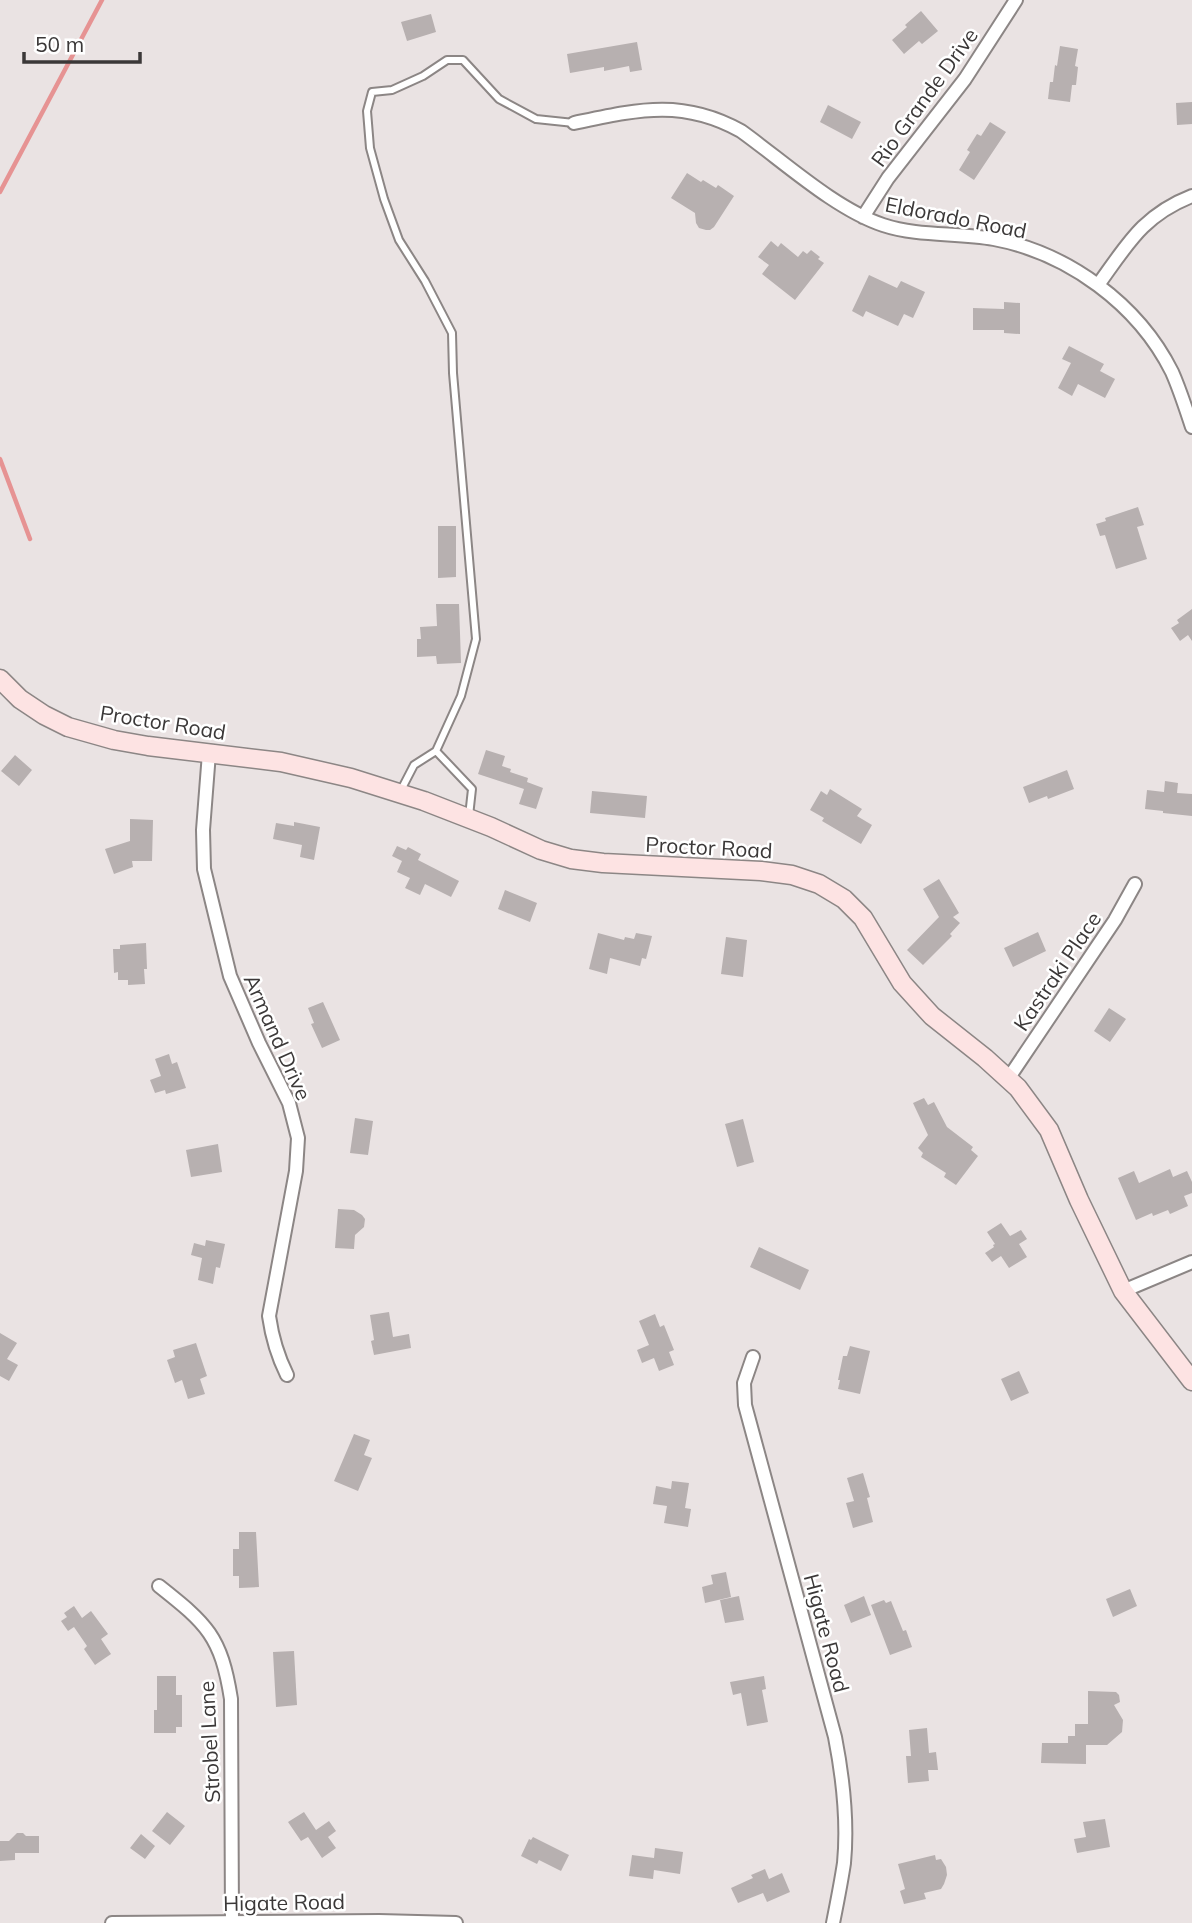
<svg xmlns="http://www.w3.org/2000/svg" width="1192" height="1923" font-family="Mulish,sans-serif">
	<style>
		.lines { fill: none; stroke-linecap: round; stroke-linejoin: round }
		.stream { stroke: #e69393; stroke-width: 4.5 }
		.building { fill: #b7b0b0 }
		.lane-casing { stroke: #8c8685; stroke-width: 10 }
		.street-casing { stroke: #8c8685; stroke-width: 16 }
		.secondary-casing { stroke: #8c8685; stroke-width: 21 }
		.lane { stroke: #fff; stroke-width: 6 }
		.street { stroke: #fff; stroke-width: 12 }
		.secondary { stroke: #fde3e3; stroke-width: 18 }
		.labels { text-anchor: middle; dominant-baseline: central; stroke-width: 5; stroke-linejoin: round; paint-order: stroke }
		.street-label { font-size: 21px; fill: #3b3838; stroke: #fff }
	</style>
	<rect width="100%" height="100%" fill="#eae3e3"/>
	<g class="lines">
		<path class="stream" d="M 0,192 L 102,0
			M 0,459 L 30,539"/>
	</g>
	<path class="building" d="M 921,11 L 938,31 L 922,44 L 919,41 L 904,54 L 892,40 L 907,27 L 905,25 Z
		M 431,14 L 436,32 L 407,41 L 401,22 Z
		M 637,42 L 642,70 L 630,72 L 629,66 L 604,71 L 604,67 L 570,73 L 567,54 Z
		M 1060,46 L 1078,49 L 1075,66 L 1078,67 L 1076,85 L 1072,85 L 1070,102 L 1048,99 L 1050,82 L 1053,82 L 1055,65 L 1057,66 Z
		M 1192,102 L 1192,124 L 1177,125 L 1176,103 Z
		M 828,105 L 861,122 L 852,139 L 820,122 Z
		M 990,122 L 1006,132 L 974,180 L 959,170 L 970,152 L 967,150 L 977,134 L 981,136 Z
		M 687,173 L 701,182 L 703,180 L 716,188 L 718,185 L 734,196 L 714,227 L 710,230 L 706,230 L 699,228 L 696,223 L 695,213 L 671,198 Z
		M 771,241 L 778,247 L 781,243 L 798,257 L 803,251 L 807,254 L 811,250 L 820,257 L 818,259 L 824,263 L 795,300 L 762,274 L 769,265 L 758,257 Z
		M 869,275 L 897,288 L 901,281 L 925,292 L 913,318 L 904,314 L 898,326 L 866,311 L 863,317 L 852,311 Z
		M 1004,302 L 1020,303 L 1020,334 L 1004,333 L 1004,330 L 973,330 L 973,308 L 1004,309 Z
		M 1069,346 L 1104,364 L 1100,371 L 1115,379 L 1105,398 L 1078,384 L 1072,396 L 1058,388 L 1071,363 L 1062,359 Z
		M 1138,507 L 1144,525 L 1137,527 L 1147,559 L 1116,569 L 1105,535 L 1100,536 L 1096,524 L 1106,521 L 1105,518 Z
		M 438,526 L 456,526 L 456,577 L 438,578 Z
		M 436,604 L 459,604 L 461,663 L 437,664 L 436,656 L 417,657 L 417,639 L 421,639 L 420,627 L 437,626 Z
		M 1192,609 L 1192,641 L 1188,635 L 1180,641 L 1171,628 L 1179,623 L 1177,620 Z
		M 486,750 L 505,756 L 502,766 L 511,769 L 510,772 L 528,778 L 527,782 L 543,788 L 536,809 L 519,804 L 524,789 L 478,774 Z
		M 15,755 L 32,770 L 19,786 L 1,771 Z
		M 1067,770 L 1074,789 L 1048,799 L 1047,796 L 1029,803 L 1023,787 Z
		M 1165,781 L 1178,783 L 1177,793 L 1192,794 L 1192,816 L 1163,813 L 1163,811 L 1145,809 L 1147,790 L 1164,792 Z
		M 830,789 L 862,809 L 857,816 L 872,825 L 861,844 L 822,821 L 824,818 L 810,810 L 821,791 L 827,795 Z
		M 592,791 L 647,796 L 645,818 L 590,813 Z
		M 130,819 L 153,820 L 152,861 L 132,861 L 133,867 L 114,874 L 105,849 L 130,841 Z
		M 294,822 L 320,827 L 314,860 L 300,857 L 302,845 L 273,839 L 276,823 L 294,826 Z
		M 397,846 L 406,850 L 408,847 L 421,854 L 418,860 L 459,881 L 451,897 L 425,884 L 420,895 L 405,888 L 410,878 L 397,872 L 402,861 L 392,856 Z
		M 939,879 L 959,913 L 953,917 L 960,923 L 950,934 L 952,936 L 923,965 L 907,950 L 939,917 L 923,889 Z
		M 505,890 L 537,903 L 530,922 L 498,909 Z
		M 1038,932 L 1046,951 L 1013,967 L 1004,948 Z
		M 598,933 L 624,940 L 625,937 L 634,939 L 636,933 L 652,936 L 646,959 L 642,958 L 640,966 L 610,958 L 607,974 L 589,969 Z
		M 726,937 L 747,940 L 743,977 L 721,974 Z
		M 146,943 L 147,969 L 144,969 L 145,984 L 128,985 L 128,980 L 118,980 L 118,972 L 114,973 L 113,949 L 120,949 L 120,945 Z
		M 323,1002 L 340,1040 L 322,1048 L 311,1024 L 314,1023 L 308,1008 Z
		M 1109,1008 L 1126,1019 L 1110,1042 L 1094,1031 Z
		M 169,1054 L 172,1064 L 177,1062 L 186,1088 L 166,1094 L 165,1090 L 155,1093 L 150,1080 L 161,1076 L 155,1059 Z
		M 924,1098 L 928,1105 L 934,1102 L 947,1127 L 973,1147 L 971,1150 L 978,1156 L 956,1185 L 944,1177 L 946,1173 L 921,1157 L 923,1153 L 918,1148 L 928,1135 L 913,1103 Z
		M 355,1118 L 373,1121 L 368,1155 L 350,1153 Z
		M 743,1119 L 754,1162 L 737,1167 L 725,1124 Z
		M 218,1144 L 222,1172 L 191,1177 L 186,1150 Z
		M 1170,1169 L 1173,1177 L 1187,1171 L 1192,1182 L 1192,1193 L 1184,1196 L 1188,1206 L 1170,1214 L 1168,1210 L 1153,1216 L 1152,1213 L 1136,1220 L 1118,1178 L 1134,1171 L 1139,1183 Z
		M 338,1209 L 354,1210 L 362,1215 L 365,1219 L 364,1227 L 355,1235 L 354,1249 L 335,1248 Z
		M 1001,1223 L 1010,1236 L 1021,1230 L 1027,1239 L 1019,1244 L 1027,1257 L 1009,1268 L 1001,1256 L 992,1262 L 985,1253 L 994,1247 L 993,1245 L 995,1244 L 987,1232 Z
		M 206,1240 L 225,1244 L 220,1268 L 216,1267 L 213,1284 L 198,1280 L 202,1258 L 191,1255 L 194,1243 L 205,1246 Z
		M 759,1247 L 809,1270 L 800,1290 L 750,1267 Z
		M 389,1312 L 393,1337 L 409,1334 L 411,1348 L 374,1355 L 371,1341 L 374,1340 L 370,1315 Z
		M 655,1314 L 660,1327 L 664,1325 L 674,1350 L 669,1352 L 674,1365 L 659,1371 L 654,1358 L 642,1363 L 637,1350 L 649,1345 L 639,1321 Z
		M 0,1333 L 17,1343 L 7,1359 L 18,1365 L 9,1381 L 0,1376 Z
		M 196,1343 L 207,1376 L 200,1379 L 205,1394 L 188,1399 L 182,1380 L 175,1383 L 167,1360 L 175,1357 L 173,1350 Z
		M 850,1346 L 870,1351 L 860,1394 L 838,1389 L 840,1380 L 838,1380 L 843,1356 L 847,1356 Z
		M 1019,1371 L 1029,1393 L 1011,1401 L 1001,1379 Z
		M 354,1434 L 370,1440 L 364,1455 L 372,1458 L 358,1491 L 334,1481 Z
		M 863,1473 L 870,1497 L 867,1498 L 873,1522 L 853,1528 L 846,1503 L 854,1501 L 847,1478 Z
		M 672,1481 L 689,1483 L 685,1508 L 691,1509 L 688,1527 L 664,1523 L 667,1506 L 653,1504 L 656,1486 L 671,1489 Z
		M 239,1532 L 256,1532 L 259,1587 L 239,1588 L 239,1576 L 233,1576 L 233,1549 L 239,1549 Z
		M 726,1572 L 731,1597 L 705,1603 L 702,1587 L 713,1584 L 711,1575 Z
		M 1130,1589 L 1137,1606 L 1113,1617 L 1106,1599 Z
		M 739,1596 L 744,1620 L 725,1623 L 720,1600 Z
		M 864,1596 L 871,1615 L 851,1623 L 844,1605 Z
		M 884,1600 L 886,1603 L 891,1601 L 903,1631 L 906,1630 L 912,1647 L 890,1655 L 871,1605 Z
		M 74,1606 L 82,1618 L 91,1611 L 108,1634 L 101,1639 L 111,1654 L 95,1665 L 84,1649 L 87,1646 L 74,1627 L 68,1631 L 61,1621 L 67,1617 L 64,1613 Z
		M 294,1651 L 297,1705 L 276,1707 L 273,1652 Z
		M 157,1676 L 176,1676 L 176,1695 L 182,1695 L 182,1727 L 176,1727 L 176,1733 L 154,1733 L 154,1710 L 157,1710 Z
		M 764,1676 L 766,1689 L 762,1690 L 768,1722 L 747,1726 L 741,1693 L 733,1695 L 730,1682 Z
		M 1088,1691 L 1116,1692 L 1119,1695 L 1120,1702 L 1114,1705 L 1123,1720 L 1122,1732 L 1107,1745 L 1086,1745 L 1086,1764 L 1041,1763 L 1042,1743 L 1068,1743 L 1068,1736 L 1075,1736 L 1075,1724 L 1088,1724 Z
		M 927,1728 L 929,1753 L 936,1752 L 938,1770 L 928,1770 L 929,1781 L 908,1783 L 906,1756 L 911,1756 L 909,1730 Z
		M 167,1812 L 185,1826 L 170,1845 L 152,1831 Z
		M 304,1812 L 316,1830 L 329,1821 L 336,1831 L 328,1837 L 336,1848 L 322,1858 L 308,1837 L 301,1841 L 288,1822 Z
		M 1105,1819 L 1110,1847 L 1077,1853 L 1074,1839 L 1086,1837 L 1083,1822 Z
		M 17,1833 L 23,1833 L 26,1836 L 39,1836 L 39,1853 L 15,1853 L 15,1860 L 0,1861 L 0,1841 L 9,1841 Z
		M 141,1834 L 155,1846 L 145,1859 L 130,1848 Z
		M 533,1837 L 569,1855 L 561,1871 L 539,1860 L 537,1864 L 521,1856 L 529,1839 L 531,1840 Z
		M 655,1848 L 683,1852 L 680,1874 L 654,1870 L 653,1879 L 629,1876 L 632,1855 L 654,1858 Z
		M 935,1855 L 936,1860 L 941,1859 L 946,1867 L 947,1875 L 944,1884 L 941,1889 L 924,1893 L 926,1899 L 904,1904 L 900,1891 L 905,1889 L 898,1864 Z
		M 765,1869 L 769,1879 L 782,1873 L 790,1892 L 767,1902 L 763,1893 L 738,1903 L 731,1888 L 753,1878 L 751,1875 Z"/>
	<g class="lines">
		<g class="lane-casing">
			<path id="lane" d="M 436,751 L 461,696 L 476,639 L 453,373 L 452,333 L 425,281 L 399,240 L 384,199 L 370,148 L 367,111 L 372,92 L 392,90 L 423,76 L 447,60 L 463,60 L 499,99 L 536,119 L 574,123
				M 400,792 L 414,765 L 436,751 L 472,789 L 469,816"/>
		</g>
		<g class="street-casing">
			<path id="street" d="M 574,123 C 636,110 682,98 741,131 C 783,161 835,209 883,225 C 919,237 957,232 994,239 C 1068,253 1138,304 1172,372 C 1180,390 1186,409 1192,427
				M 863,217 L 888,178 L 965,79 L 1016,0
				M 1098,285 C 1127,245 1143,215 1192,196
				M 209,753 L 203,830 L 204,869 L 230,976 L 259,1043 L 289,1103 L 298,1138 L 296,1171 L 269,1316 C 272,1337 277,1355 287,1375
				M 1008,1079 L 1115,920 L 1135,884
				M 1123,1291 L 1192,1262
				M 753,1357 L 744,1383 L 745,1405 L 835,1737 C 843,1778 848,1821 844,1863 C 841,1883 837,1903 833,1923
				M 159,1586 C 207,1624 221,1636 231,1699 L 232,1922
				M 112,1923 L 379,1921 L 456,1923"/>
		</g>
		<g class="secondary-casing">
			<path id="secondary" d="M 0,679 L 20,699 L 44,715 L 68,727 L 114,740 L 148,746 L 281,762 L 351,778 L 424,801 L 491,827 L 541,850 L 571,859 L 603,863 L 761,871 L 792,875 L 819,884 L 844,899 L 863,918 L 902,983 L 932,1016 L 985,1058 L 1018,1088 L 1049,1130 L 1079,1200 L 1123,1291 L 1192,1381"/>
		</g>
		<use href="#lane" class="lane"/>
		<use href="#street" class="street"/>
		<use href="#secondary" class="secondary"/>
	</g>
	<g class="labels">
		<g class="street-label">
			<text transform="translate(924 97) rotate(-54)">Rio Grande Drive</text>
			<text transform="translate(956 217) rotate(11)">Eldorado Road</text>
			<text transform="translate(163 722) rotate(9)">Proctor Road</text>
			<text transform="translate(709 847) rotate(3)">Proctor Road</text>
			<text transform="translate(1057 971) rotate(-56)">Kastraki Place</text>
			<text transform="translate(278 1037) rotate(66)">Armand Drive</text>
			<text transform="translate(827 1633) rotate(75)">Higate Road</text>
			<text transform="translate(209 1742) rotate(-93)">Strobel Lane</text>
			<text transform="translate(284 1902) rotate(-1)">Higate Road</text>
		</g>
	</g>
	<path d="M24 52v10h116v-10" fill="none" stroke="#3b3838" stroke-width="3.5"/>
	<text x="35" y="52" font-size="21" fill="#3b3838" stroke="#ffffff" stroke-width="5" paint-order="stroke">50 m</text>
</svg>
